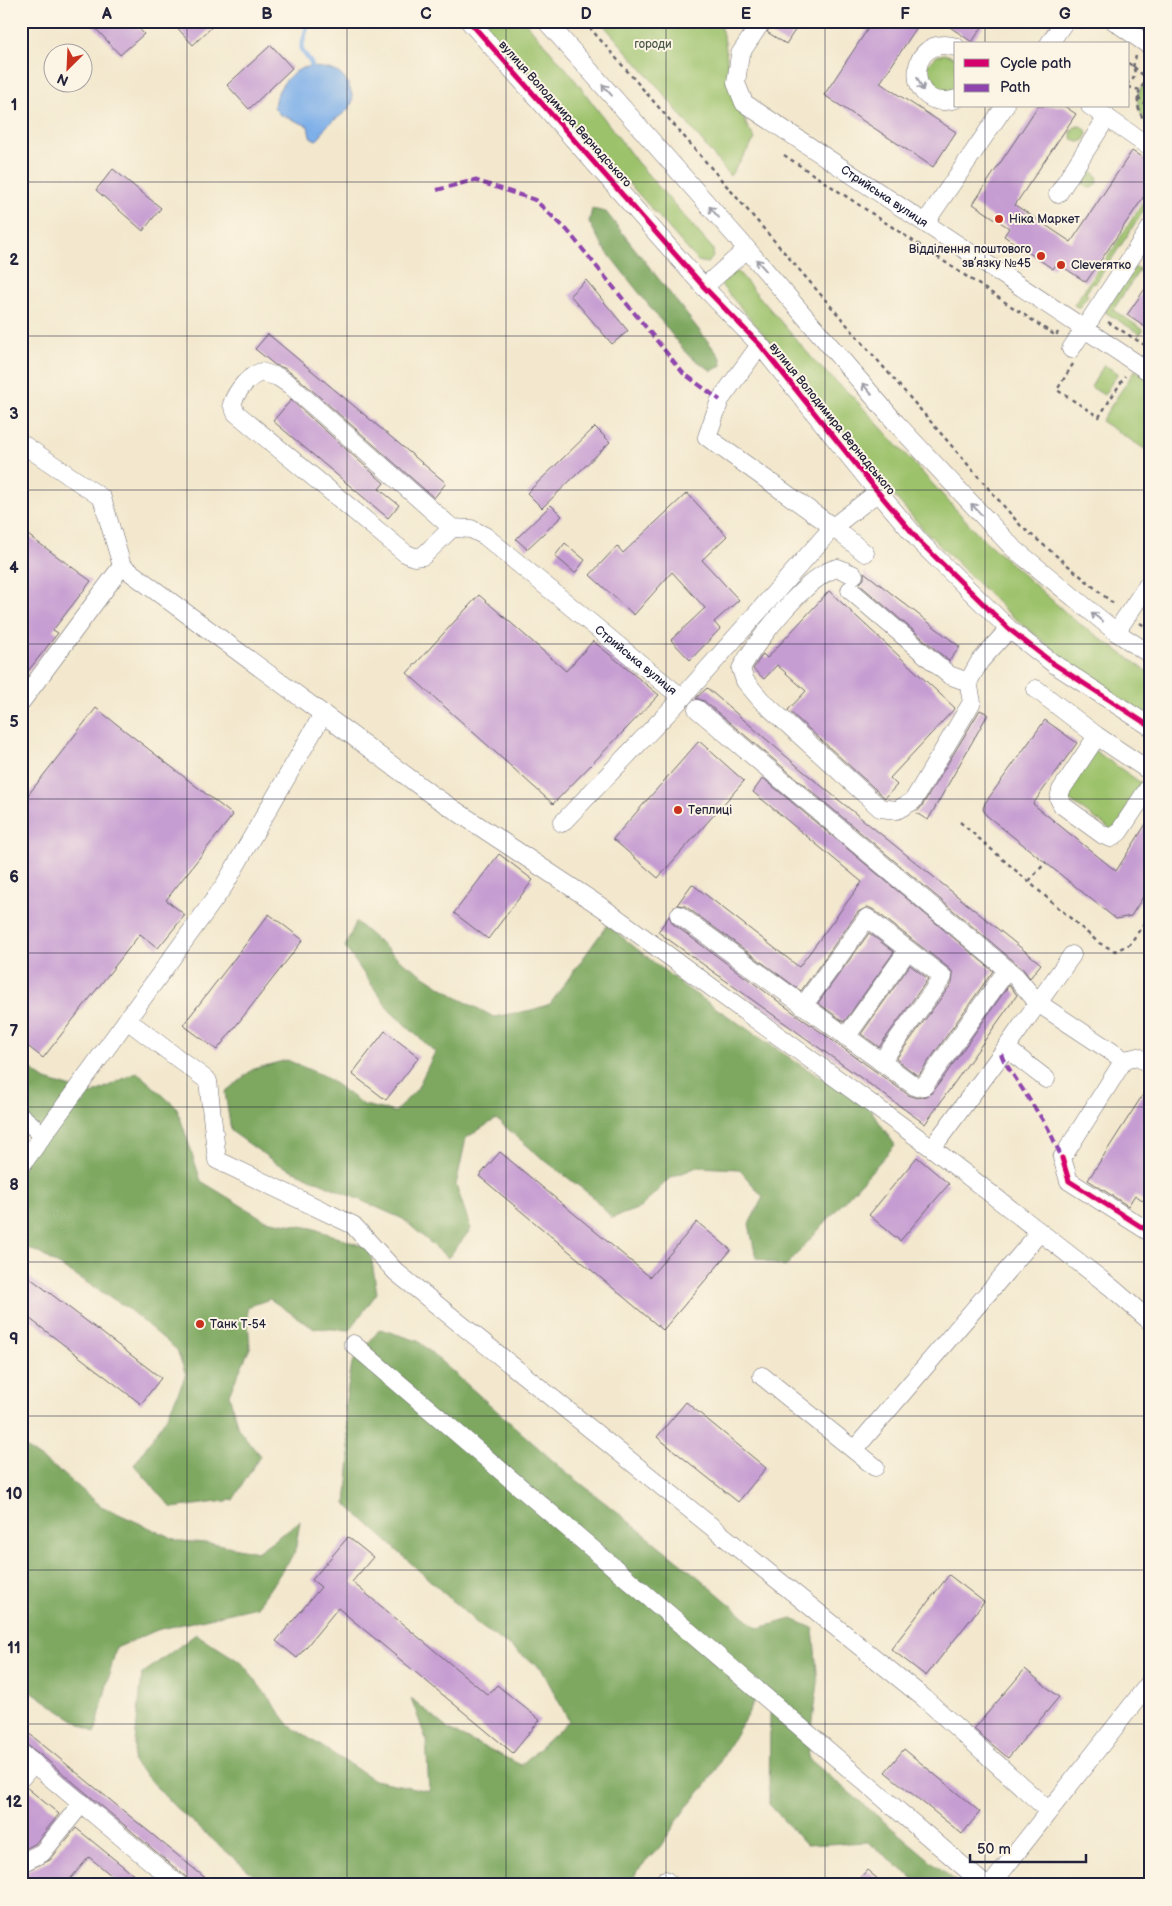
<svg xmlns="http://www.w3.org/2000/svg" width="1172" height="1906" font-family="'Balsamiq Sans',sans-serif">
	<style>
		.green { fill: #9dc26c; stroke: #607254 }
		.forest { fill: #7ea860; stroke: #50654e }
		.water { fill: #7dafe9; stroke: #506892 }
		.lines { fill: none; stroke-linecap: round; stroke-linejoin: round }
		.stream { stroke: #7dafe9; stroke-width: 4.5 }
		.building { fill: #c69dd2 }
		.minor-casing { stroke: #6b676e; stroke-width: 19 }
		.path { stroke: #6b676e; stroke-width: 2.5; stroke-dasharray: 4 4; stroke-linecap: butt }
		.minor { stroke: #fff; stroke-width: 18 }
		.quiet { stroke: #8e44ad; stroke-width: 4; stroke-dasharray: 8 4; stroke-linecap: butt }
		.cycleway-casing { stroke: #fcf5e5; stroke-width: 8 }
		.cycleway { stroke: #d6006c; stroke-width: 5 }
		.oneway { stroke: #9c9ca7 }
		.grid { fill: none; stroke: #22223b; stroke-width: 1; stroke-opacity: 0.55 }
		.poi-dot { fill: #c8321e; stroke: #fcf5e5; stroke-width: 2 }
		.labels { text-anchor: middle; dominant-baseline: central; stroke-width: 4; stroke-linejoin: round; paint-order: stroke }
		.park-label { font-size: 12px; fill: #4d5a4c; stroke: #fcf5e5 }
		.street-label { font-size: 12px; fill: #22223b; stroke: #fcf5e5 }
		.poi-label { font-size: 12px; fill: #22223b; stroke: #fcf5e5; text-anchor: start }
		.neatline { fill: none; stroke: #22223b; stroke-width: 2 }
		.grid-label { font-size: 16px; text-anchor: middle; font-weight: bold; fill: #22223b }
	</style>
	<rect width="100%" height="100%" fill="#fcf5e5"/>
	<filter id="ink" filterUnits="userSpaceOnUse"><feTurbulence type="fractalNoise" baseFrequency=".02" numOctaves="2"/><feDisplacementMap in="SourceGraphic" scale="10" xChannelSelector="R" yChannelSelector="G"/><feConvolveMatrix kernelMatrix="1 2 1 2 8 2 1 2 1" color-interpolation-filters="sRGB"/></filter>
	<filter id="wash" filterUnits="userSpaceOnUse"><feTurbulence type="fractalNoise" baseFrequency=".0096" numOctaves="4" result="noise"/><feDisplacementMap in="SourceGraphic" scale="20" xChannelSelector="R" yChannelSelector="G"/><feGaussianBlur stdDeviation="1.12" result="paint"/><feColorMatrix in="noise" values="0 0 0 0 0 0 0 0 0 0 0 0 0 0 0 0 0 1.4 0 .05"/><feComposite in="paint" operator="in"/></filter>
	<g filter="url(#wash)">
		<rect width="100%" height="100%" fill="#f3e8ce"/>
		<path class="green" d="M 476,21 L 524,21 L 569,72 L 637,162 L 713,249 C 714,256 713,259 707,263 L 698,261 L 635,190 L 561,118 Z
			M 600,21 L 719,21 L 725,42 L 730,84 L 747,126 L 755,139 L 730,176 L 657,86 Z
			M 944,54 L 956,58 L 956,90 C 942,99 933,90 925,78 L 927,65 L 937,56 Z
			M 1151,78 L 1151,113 L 1146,117 L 1147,124 C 1135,109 1133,89 1151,78 Z
			M1071 134a8 8 0 1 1 16 0a8 8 0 1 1-16 0Z
			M1082 180a8 8 0 1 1 16 0a8 8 0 1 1-16 0Z
			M 1151,190 L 1151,200 L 1109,263 L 1105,261 Z
			M 1100,266 L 1105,269 L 1095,284 L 1093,282 L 1086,293 L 1088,295 L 1079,308 L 1074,305 Z
			M 1135,267 L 1140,269 L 1113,310 L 1144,330 L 1140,334 L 1105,312 Z
			M 734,271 L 739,273 L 818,365 L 855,399 L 981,537 L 1073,619 L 1151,674 L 1151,719 L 1089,678 L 1007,612 L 923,529 L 838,432 L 799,375 L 721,285 L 721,281 Z
			M 1104,365 L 1118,373 L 1104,395 L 1091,387 Z
			M 1135,370 L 1151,380 L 1151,453 L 1101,421 Z
			M 1094,750 L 1144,785 L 1113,831 L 1063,796 Z"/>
		<path class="forest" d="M 592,209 L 606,212 L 721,358 L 722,365 L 712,371 L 687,354 L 603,247 L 589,222 Z
			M 356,922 L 400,960 L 458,998 L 494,1017 L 532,1010 L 550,1004 L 607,925 L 685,987 L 802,1066 L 866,1103 L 895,1145 L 785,1267 L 756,1258 L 749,1224 L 763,1197 L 739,1169 L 697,1167 L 670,1178 L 640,1208 L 612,1218 L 592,1196 L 543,1159 L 496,1119 L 466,1138 L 456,1185 L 471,1229 L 448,1258 L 403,1219 L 276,1163 L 231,1131 L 225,1092 L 253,1069 L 287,1060 L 324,1076 L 364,1105 L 395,1112 L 417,1089 L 435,1052 L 390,1011 L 345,947 Z
			M 21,1063 L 46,1080 L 92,1094 L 137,1072 L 177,1108 L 201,1181 L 265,1220 L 312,1228 L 370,1249 L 377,1293 L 350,1330 L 313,1328 L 270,1299 L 247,1307 L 250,1348 L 229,1394 L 238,1428 L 260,1456 L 233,1500 L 172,1508 L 134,1465 L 168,1415 L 186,1375 L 177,1350 L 126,1307 L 39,1253 L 21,1245 L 21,1161 L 29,1140 L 21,1130 Z
			M 380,1329 L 418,1341 L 559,1466 L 697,1576 L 758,1628 L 792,1619 L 813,1628 L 818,1683 L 808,1758 L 960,1885 L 921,1885 L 868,1842 L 806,1845 L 769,1804 L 770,1715 L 773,1697 L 761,1691 L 707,1784 L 686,1808 L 660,1847 L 637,1871 L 630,1885 L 265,1885 L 175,1807 L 133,1762 L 142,1674 L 196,1634 L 242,1663 L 290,1726 L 374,1780 L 429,1791 L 426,1739 L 411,1698 L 449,1730 L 521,1765 L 569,1721 L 541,1668 L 480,1626 L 346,1504 L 350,1459 L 345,1405 L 352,1363 Z
			M 21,1445 L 61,1472 L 101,1506 L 179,1541 L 218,1544 L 257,1552 L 300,1521 L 295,1552 L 257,1607 L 157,1630 L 116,1648 L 95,1733 L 60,1711 L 21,1684 Z"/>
		<path class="water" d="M 307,67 C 334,67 348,72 353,100 C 349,114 335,117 326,127 C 322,131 322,137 316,140 L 310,137 L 308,126 L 279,114 L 274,107 C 275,91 290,70 307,67 Z"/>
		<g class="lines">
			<path class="stream" d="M 305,21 L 307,27 L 301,49 L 311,63 L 312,67"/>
		</g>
		<g id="blocks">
			<path class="building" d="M 89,21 L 132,21 L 144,34 L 120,55 Z
				M 171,21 L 218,21 L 193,45 Z
				M 774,21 L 801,21 L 786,44 L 767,32 Z
				M 873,21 L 921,21 L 880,83 L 956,132 L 933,167 L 824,95 Z
				M 941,21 L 986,21 L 972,42 Z
				M 271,45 L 292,68 L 249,109 L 227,85 Z
				M 1038,106 L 1064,106 L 1076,114 L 1015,205 L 1071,242 L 1132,151 L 1151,163 L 1151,186 L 1086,282 L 1057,263 L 1053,269 L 1004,236 L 1009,228 L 973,204 Z
				M 113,169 L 161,208 L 143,231 L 96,190 Z
				M 586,280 L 628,331 L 612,344 L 570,295 Z
				M 1151,280 L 1151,331 L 1127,315 Z
				M 268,334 L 446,483 L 434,498 L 297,377 L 284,368 L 275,365 L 255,349 Z
				M 291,400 L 384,483 L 379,489 L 399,505 L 388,518 L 273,421 Z
				M 595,427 L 610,442 L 542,508 L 527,493 Z
				M 687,493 L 727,536 L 702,560 L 739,600 L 714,622 L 720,629 L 690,660 L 671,640 L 705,608 L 672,572 L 634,615 L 590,575 L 617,546 L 623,553 Z
				M 551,505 L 562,516 L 527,549 L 516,539 Z
				M 21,530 L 91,581 L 53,630 L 58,633 L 21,680 Z
				M 565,543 L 585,560 L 575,573 L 555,556 Z
				M 864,572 L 960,647 L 949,661 L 859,584 L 864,579 Z
				M 829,591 L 955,708 L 890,778 L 897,785 L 885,798 L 788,710 L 806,691 L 777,665 L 764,679 L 753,669 L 763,654 L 767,658 Z
				M 479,595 L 566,671 L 593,641 L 659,695 L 553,804 L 407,673 Z
				M 707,688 L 803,771 L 1041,964 L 1030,978 L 1023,969 L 704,701 L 696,698 Z
				M 96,708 L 233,815 L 166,900 L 185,915 L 158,948 L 140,934 L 43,1058 L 21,1041 L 21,804 Z
				M 980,710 L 988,714 L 928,820 L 916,813 L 922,806 Z
				M 1045,720 L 1077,743 L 1033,804 L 1116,871 L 1151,816 L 1151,884 L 1131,916 L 1116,919 L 986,815 L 983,809 L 985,803 Z
				M 699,741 L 744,781 L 658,878 L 613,839 Z
				M 763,778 L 993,971 L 918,1076 L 896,1059 L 952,983 L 953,973 L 950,969 L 874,910 L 868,907 L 858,912 L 801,991 L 685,906 L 677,905 L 692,884 L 799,967 L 862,882 L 753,792 Z
				M 499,854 L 533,880 L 488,939 L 454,913 Z
				M 269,914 L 303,940 L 217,1050 L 183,1025 Z
				M 669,916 L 673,924 L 797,1015 L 910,1096 L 917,1098 L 926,1096 L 933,1092 L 1009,985 L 1017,995 L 925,1124 L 658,932 Z
				M 869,933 L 894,952 L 844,1022 L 818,1003 Z
				M 910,965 L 928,979 L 879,1047 L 861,1034 Z
				M 385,1031 L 419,1057 L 386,1100 L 352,1074 Z
				M 1151,1082 L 1151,1206 L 1135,1195 L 1128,1206 L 1088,1180 Z
				M 500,1152 L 650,1277 L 697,1222 L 731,1250 L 663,1330 L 479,1176 Z
				M 917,1157 L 949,1184 L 900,1241 L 869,1215 Z
				M 21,1271 L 161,1378 L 141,1404 L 21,1312 Z
				M 686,1402 L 766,1468 L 738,1502 L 657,1437 Z
				M 348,1537 L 373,1557 L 352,1582 L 488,1695 L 497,1685 L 540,1720 L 513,1753 L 338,1608 L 297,1658 L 276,1641 L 321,1587 L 312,1580 Z
				M 949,1575 L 984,1602 L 926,1676 L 891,1649 Z
				M 1025,1669 L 1059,1697 L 1008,1758 L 974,1729 Z
				M 21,1727 L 214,1885 L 189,1885 L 186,1877 L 41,1755 L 27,1745 L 21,1743 Z
				M 904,1749 L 980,1812 L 962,1834 L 885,1772 Z
				M 26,1787 L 59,1814 L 35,1844 L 21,1851 L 21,1788 Z
				M 76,1828 L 146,1885 L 123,1885 L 89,1857 L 65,1885 L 60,1885 L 51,1878 L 45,1885 L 21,1885 L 21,1873 L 50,1860 Z
				M 867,1870 L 885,1885 L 854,1885 Z"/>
		</g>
	</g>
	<g filter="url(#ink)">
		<use href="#blocks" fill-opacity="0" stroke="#6b676e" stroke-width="1"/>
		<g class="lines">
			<g class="minor-casing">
				<g id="minor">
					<path d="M 469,21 L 704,287 L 760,345 L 878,492 L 921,543 L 1009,629 L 1054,664 L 1151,727"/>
					<path d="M 546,21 L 747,249 L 896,423 L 1012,547 L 1116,632 L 1151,655"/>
					<path id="s1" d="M 762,21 L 740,54 L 736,83 L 744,103 L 1151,373"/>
					<path d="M 1114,21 L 1151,47"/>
					<path d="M 1049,44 L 1065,21"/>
					<path d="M 956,47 C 904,32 905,115 956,99"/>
					<path d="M 1090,106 L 1151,148"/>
					<path d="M 1058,194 L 1107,117"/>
					<path d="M 925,223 L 1005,106"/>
					<path d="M 704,287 L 747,249"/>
					<path d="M 760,345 L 720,400 L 707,437 L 833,527 L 865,553"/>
					<path d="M 1071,349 L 1151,227"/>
					<path d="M 261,372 L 278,377 L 290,385 L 452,528 L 423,556 L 414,557 L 405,553 L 236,413 L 232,404 C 237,390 248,377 261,372 Z"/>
					<path d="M 21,443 L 102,498 L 122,566 L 323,714 L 224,886 L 21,1166"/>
					<path id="s2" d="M 452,528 L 471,529 L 485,536 L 682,698 L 833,527 L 878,492"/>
					<path d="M 854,575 L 838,568 C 810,572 754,643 741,669 L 745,681 L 761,700 L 880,808 L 897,810 L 913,801 L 972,702 L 968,682"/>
					<path d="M 850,590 L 949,675 L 968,682 L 980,661 L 1009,629"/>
					<path d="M 1116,632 L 1151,580"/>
					<path d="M 1036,689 L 1097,736 L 1151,772"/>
					<path d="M 21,702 L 122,566"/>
					<path d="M 697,709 L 1016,977 L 1038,1003 L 1124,1060"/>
					<path d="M 323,714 L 432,795 L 603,908 L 932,1148 L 1006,1048 L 1072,955"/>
					<path d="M 1097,736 L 1061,790 L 1059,799 L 1062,805 L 1103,835 L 1111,838 L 1119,832 L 1151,784"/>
					<path d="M 562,823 L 682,698"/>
					<path d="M 679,915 L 916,1087 L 924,1086 L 1007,970"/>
					<path d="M 803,1006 L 867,918 L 943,977 L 881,1062"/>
					<path d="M 127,1020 L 208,1081 L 217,1160 L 353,1225 L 396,1272 L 924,1698 L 1049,1811"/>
					<path d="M 846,1037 L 908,950"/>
					<path d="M 1006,1048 L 1046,1079"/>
					<path d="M 1151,1065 L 1138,1057 L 1124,1060 L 1062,1158 L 1069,1181 L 1151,1233"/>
					<path d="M 21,1116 L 43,1135"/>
					<path d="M 932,1148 L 1112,1288 L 1151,1322"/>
					<path d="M 353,1344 L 985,1885"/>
					<path d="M 762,1376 L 854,1450 L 1040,1232"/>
					<path d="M 854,1450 L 875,1467"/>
					<path d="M 21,1753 L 179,1885"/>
					<path d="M 21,1778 L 34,1763"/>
					<path d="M 21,1863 L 42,1853 L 82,1803"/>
					<path d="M 665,1880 L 671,1885"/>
					<path d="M 991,1885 L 1151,1681"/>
				</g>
			</g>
			<path class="path" d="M 584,21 L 1021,526 L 1115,605
				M 1081,28 L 1086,21
				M 1128,63 C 1136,67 1136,74 1132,81 L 1128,83
				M 1133,67 L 1136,56
				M 1134,67 L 1148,80
				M 1151,80 L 1148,86 L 1151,93
				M 1128,87 L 1140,90
				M 1138,97 L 1151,110
				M 1147,122 L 1146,117 L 1151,113
				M 1147,124 C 1135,110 1133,89 1151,78
				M 784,155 L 1056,336 L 1058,332
				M 1100,262 L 1106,266
				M 1108,322 L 1151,349
				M 1145,345 L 1151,336
				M 1073,364 L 1057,390 L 1099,417 L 1125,376
				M 1147,565 L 1151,559
				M 1140,623 L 1151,630
				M 960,822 L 1099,943 L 1115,951 L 1130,944 L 1151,913
				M 1029,881 L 1046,862"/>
			<use href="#minor" class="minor"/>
			<path class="quiet" d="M 437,190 L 474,180 L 535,200 L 567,230 L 683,373 L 720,400
				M 1001,1054 L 1004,1061 L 1048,1128 L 1062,1158"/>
			<g class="cycleway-casing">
				<path id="cycleway" d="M 469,21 L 704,287 L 760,345 L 878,492 L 921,543 L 1009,629 L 1054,664 L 1151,727
					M 1062,1158 L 1069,1181 L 1151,1233"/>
			</g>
			<use href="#cycleway" class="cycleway"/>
		</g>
		<defs><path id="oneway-shaft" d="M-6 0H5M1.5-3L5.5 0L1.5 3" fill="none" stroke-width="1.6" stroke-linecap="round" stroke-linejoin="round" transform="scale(1.25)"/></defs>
		<g class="oneway">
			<use href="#oneway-shaft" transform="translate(920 84) rotate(66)"/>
			<use href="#oneway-shaft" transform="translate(607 90) rotate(-131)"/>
			<use href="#oneway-shaft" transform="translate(714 212) rotate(-131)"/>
			<use href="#oneway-shaft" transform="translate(761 265) rotate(-131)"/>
			<use href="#oneway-shaft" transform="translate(867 389) rotate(-131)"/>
			<use href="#oneway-shaft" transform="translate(976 509) rotate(-133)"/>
			<use href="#oneway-shaft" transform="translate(1097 617) rotate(-141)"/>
		</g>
	</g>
	<path class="grid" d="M 187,21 L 187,1885M 347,21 L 347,1885M 506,21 L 506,1885M 666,21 L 666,1885M 825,21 L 825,1885M 985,21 L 985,44M 985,106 L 985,1885M 21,182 L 1151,182M 21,336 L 1151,336M 21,490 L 1151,490M 21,644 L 1151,644M 21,799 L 1151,799M 21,953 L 1151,953M 21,1107 L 1151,1107M 21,1262 L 1151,1262M 21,1416 L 1151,1416M 21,1570 L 1151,1570M 21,1724 L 1151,1724"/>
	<g class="poi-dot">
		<circle cx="999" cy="219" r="5"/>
		<circle cx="1041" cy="256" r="5"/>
		<circle cx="1061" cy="265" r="5"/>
		<circle cx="678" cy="810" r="5"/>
		<circle cx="200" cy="1324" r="5"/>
	</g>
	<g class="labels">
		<g class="park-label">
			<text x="653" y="44">городи</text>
		</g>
		<g class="street-label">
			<text transform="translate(565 114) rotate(48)">вулиця Володимира Вернадського</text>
			<text stroke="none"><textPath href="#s1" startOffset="259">Стрийська вулиця</textPath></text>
			<text transform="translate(832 419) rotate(51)">вулиця Володимира Вернадського</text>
			<text stroke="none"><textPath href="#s2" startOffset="230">Стрийська вулиця</textPath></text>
		</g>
		<g class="poi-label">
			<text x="1009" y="219">Ніка Маркет</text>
			<text x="1031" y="249" text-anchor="end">Відділення поштового<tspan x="1031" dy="14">зв’язку №45</tspan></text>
			<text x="1071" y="265">Cleverятко</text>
			<text x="688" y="810">Теплиці</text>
			<text x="210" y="1324">Танк Т-54</text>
		</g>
	</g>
	<rect width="1172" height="1906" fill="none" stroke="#fcf5e5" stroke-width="55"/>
	<rect x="954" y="42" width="175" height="65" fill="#fcf5e5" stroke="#a5a1a1"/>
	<rect x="964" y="59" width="25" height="8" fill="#d6006c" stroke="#a5a1a1"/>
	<text x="1000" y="68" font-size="15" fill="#22223b">Cycle path</text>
	<rect x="964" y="84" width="25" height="8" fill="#8e44ad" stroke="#a5a1a1"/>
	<text x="1000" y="92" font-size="15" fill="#22223b">Path</text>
	<g transform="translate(68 68) rotate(204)"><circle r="24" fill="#fcf5e5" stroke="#a5a1a1"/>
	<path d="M0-4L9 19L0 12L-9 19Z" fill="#c8321e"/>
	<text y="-8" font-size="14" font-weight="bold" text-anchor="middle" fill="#22223b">N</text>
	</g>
	<path d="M970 1854v8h116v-8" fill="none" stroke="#22223b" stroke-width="2.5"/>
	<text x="977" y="1854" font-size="15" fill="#22223b" stroke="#fcf5e5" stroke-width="4" paint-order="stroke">50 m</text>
	<rect x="28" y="28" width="1116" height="1850" class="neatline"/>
	<g class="grid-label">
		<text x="107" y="19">A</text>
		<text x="267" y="19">B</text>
		<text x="426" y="19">C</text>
		<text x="586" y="19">D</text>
		<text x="746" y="19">E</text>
		<text x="905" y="19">F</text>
		<text x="1065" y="19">G</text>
		<text x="14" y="110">1</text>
		<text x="14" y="265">2</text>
		<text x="14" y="419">3</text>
		<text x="14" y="573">4</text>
		<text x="14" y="727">5</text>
		<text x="14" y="882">6</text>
		<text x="14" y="1036">7</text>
		<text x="14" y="1190">8</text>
		<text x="14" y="1344">9</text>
		<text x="14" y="1499">10</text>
		<text x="14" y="1653">11</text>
		<text x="14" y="1807">12</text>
	</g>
</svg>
